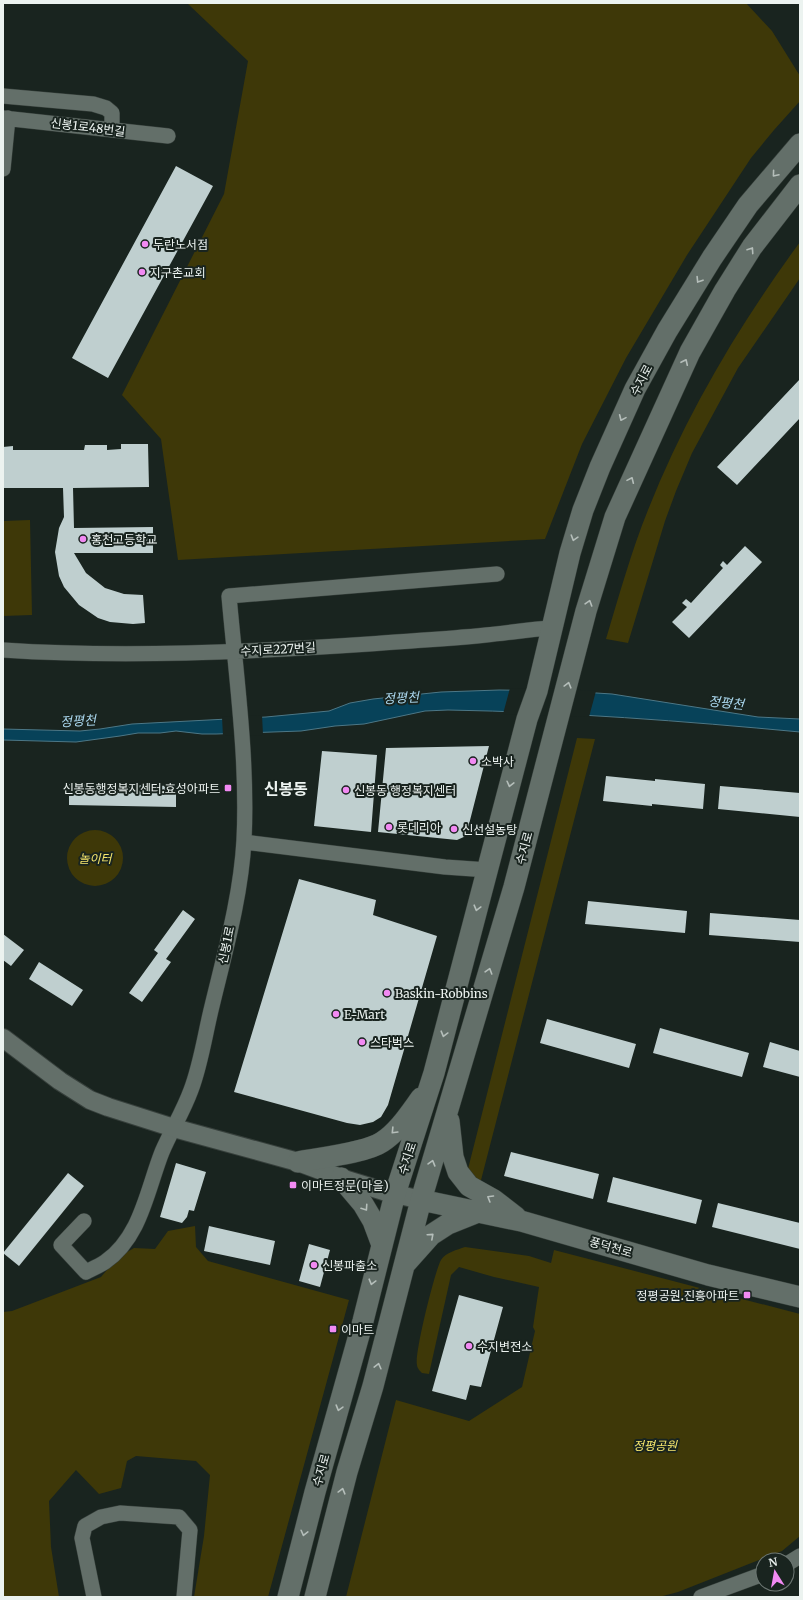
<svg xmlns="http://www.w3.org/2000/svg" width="803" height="1600" font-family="Merriweather,'Noto Sans KR',serif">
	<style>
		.green { fill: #3e3808 }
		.water { fill: #074259; stroke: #4c7786 }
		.pier { fill: #19241f }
		.building { fill: #bfcfcf }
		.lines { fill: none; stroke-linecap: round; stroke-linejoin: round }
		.minor-casing { stroke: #37403c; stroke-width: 16 }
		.tertiary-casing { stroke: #37403c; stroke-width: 20 }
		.secondary-casing { stroke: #37403c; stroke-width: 22 }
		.minor { stroke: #636f69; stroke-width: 15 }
		.tertiary { stroke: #636f69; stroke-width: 18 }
		.secondary { stroke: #636f69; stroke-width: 21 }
		.oneway { stroke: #b5beba }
		.poi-dot { fill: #f28af3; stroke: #19241f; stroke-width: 1.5 }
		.labels { text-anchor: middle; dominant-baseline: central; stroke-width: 4; stroke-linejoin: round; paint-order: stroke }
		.street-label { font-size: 12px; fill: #ecf3f0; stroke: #19241f }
		.poi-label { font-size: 12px; fill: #ecf3f0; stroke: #19241f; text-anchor: start }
		.park-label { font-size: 12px; font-style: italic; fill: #f5e66c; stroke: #19241f }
		.water-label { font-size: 13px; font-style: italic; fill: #acd9f0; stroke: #19241f }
		.district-label { font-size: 16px; font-weight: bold; fill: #ecf3f0; stroke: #19241f }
	</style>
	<rect width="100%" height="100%" fill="#19241f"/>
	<path class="green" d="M 187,3 L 746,3 L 772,31 L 800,76 L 800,101 L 774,130 L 751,158 L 687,255 L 626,358 L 582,444 L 545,539 L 178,560 L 161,439 L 122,395 L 224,194 L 248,61 Z
		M 800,242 L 800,278 L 738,368 L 692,453 L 676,491 L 665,521 L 628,643 L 606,639 C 619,596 631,552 648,510 C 686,414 739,325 800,242 Z
		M 30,520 L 32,615 L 3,616 L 3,521 Z
		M 577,738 L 595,739 L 480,1184 L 468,1169 Z
		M67 858a28 28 0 1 1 56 0a28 28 0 1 1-56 0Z
		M 195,1226 L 196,1247 L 208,1261 L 349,1300 L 268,1597 L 194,1597 L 204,1536 L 210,1475 L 196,1461 L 136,1456 L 127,1461 L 121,1488 L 99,1494 L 76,1470 L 49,1501 L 51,1547 L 59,1597 L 3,1597 L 3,1312 L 12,1311 L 101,1277 L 117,1258 L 134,1248 L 155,1249 L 168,1231 Z
		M 465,1247 L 529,1256 L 551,1263 L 554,1250 L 800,1314 L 800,1536 L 782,1551 L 678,1592 L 659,1597 L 346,1597 L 396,1400 L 469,1421 L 522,1387 L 535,1331 L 533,1327 L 539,1287 L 494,1277 L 459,1267 L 451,1275 L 429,1374 L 422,1373 C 420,1371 417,1368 417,1365 C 414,1355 435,1270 441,1260 C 446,1252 457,1250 465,1247 Z"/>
	<path class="water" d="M 499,690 L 565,691 L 612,694 L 758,717 L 800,719 L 800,732 C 683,721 566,712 448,710 L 425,711 L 364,724 L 335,726 L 301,731 L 216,734 L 202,734 L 176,731 L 160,733 L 138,733 L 120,736 L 76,742 L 3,740 L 3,729 L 80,731 L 100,729 L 132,724 L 266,717 L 329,711 L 350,703 L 373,699 L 441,692 Z"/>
	<path class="pier" d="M 510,688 L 565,689 L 596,691 L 589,717 L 503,714 Z
		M 262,715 L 263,735 L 223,736 L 222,717 Z"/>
	<path class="building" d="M 176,166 L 213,186 L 108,378 L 72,358 Z
		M 800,379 L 800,418 L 737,485 L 717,467 Z
		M 121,444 L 148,444 L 149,487 L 73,488 L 74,528 L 153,527 L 153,553 L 74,553 L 86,573 L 105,588 L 124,594 L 143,595 L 145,623 L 133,624 L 110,622 L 98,618 L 79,605 L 64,587 L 59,576 L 55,552 L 59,528 L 64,517 L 63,488 L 3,488 L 3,447 L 13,446 L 13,450 L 84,450 L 85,445 L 107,445 L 107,450 L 121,449 Z
		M 745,546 L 762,562 L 689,638 L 672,622 L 687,607 L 682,603 L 686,599 L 691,603 L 723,568 L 720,565 L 723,561 L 727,565 Z
		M 489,746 L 466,836 L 457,840 L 378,832 L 386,748 Z
		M 322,751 L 377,755 L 371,832 L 314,826 Z
		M 606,776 L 655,781 L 655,779 L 705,784 L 703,809 L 652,804 L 652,806 L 603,801 Z
		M 69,784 L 176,786 L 176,807 L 69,805 Z
		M 720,786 L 800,793 L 800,817 L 718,809 Z
		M 299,879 L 376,900 L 373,915 L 437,936 L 388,1105 L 381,1117 L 373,1122 L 360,1125 L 347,1123 L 234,1092 Z
		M 588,901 L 687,911 L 685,933 L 585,924 Z
		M 183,910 L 195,919 L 166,959 L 171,962 L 142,1002 L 129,993 L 158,953 L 154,950 Z
		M 710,913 L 800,920 L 800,942 L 709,935 Z
		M 3,934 L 24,950 L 11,966 L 3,960 Z
		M 39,962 L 83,990 L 72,1006 L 29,979 Z
		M 547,1019 L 636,1044 L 629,1068 L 540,1043 Z
		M 660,1028 L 749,1053 L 742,1077 L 653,1053 Z
		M 770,1042 L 800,1051 L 800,1077 L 763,1067 Z
		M 511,1152 L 599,1174 L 593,1199 L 504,1176 Z
		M 176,1163 L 206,1172 L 194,1211 L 189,1210 L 187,1217 L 182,1223 L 160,1217 Z
		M 68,1173 L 84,1186 L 19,1266 L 3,1253 Z
		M 613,1177 L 702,1200 L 696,1224 L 607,1202 Z
		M 718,1203 L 800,1223 L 800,1249 L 712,1227 Z
		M 209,1226 L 275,1241 L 270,1265 L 204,1251 Z
		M 309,1244 L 330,1250 L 320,1287 L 299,1281 Z
		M 459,1295 L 503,1307 L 481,1387 L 470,1385 L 466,1400 L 432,1391 Z"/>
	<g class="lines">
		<g class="minor-casing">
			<path id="minor" d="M 3,96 L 93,104 L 106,108 L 112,113 L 112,130
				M 3,118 L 168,136
				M 3,169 L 8,118
				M 3,650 C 125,658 247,652 369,644 C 408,641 447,639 486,635 C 508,633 530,629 552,628
				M 244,842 L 445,867 L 488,870
				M 84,1221 L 61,1245 L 86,1272 C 92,1269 99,1266 105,1262 C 141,1237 147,1190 162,1152 C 171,1131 183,1112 191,1090 C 201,1064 205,1034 212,1006 C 225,952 241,896 244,840 C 248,760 236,676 229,596 L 497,574
				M 787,1564 L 800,1556
				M 94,1597 L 82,1538 L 85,1526 L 101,1517 L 120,1513 L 179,1517 L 190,1530 L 184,1597
				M 701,1597 L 763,1574"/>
		</g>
		<g class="tertiary-casing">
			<path id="tertiary" d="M 3,1038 L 60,1081 L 90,1100 L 108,1107 L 174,1128 L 298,1162 L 341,1178 L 383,1191 L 421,1200"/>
		</g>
		<g class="secondary-casing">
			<path id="secondary" d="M 449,1121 L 453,1157 L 458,1172 L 469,1186 L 494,1200 L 516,1217
				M 298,1162 C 318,1158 366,1153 382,1142 C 398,1132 410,1113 421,1098
				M 341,1178 L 363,1204 L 373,1221 L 382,1245
				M 421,1200 L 521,1221 L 708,1275 L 800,1297
				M 406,1263 L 431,1235 L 448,1224 L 478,1212
				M 288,1597 L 315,1492 L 363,1321 L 395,1194 L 434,1073 L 527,719 L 537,691 L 570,553 L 583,510 L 600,467 L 635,389 L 667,331 L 712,258 L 748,205 L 800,144
				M 315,1597 L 347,1472 L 373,1386 L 421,1200 L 514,887 L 586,611 L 615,517 L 690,352 L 725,290 L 752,247 L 800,185"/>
		</g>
		<use href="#minor" class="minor"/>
		<use href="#tertiary" class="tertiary"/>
		<use href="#secondary" class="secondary"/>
	</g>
	<defs><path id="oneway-chevron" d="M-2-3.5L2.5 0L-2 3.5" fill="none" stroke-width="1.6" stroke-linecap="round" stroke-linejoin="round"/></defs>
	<g class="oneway">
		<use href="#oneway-chevron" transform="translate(775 174) rotate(130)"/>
		<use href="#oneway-chevron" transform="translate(751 250) rotate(-56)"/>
		<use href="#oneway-chevron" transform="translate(699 280) rotate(122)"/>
		<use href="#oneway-chevron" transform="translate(685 362) rotate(-65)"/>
		<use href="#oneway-chevron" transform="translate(622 418) rotate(114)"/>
		<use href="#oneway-chevron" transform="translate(631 480) rotate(-66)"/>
		<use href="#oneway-chevron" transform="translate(574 538) rotate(107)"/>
		<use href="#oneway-chevron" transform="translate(589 603) rotate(-73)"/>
		<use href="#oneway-chevron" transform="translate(568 685) rotate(-75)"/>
		<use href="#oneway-chevron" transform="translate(510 784) rotate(104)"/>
		<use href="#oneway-chevron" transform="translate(477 908) rotate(105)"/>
		<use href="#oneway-chevron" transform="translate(489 971) rotate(-73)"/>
		<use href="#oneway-chevron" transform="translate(444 1034) rotate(105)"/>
		<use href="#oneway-chevron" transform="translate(394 1131) rotate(134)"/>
		<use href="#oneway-chevron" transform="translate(432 1163) rotate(-74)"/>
		<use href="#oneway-chevron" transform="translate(490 1198) rotate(-149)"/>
		<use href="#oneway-chevron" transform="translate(365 1208) rotate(56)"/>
		<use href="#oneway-chevron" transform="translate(431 1236) rotate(-42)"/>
		<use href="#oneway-chevron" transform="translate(372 1282) rotate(105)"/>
		<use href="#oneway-chevron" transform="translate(378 1366) rotate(-76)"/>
		<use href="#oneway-chevron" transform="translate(339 1408) rotate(106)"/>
		<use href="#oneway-chevron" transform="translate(342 1491) rotate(-75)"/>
		<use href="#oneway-chevron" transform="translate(304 1533) rotate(104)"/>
	</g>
	<g class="poi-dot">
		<circle cx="145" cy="244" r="4"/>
		<circle cx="142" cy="272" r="4"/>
		<circle cx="83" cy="539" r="4"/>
		<circle cx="473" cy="761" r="4"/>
		<rect x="224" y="784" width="8" height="8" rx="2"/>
		<circle cx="346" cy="790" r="4"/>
		<circle cx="389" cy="827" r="4"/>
		<circle cx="454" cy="829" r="4"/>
		<circle cx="387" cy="993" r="4"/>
		<circle cx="336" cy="1014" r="4"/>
		<circle cx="362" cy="1042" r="4"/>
		<rect x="289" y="1181" width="8" height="8" rx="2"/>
		<circle cx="314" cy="1265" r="4"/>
		<rect x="743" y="1291" width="8" height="8" rx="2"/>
		<rect x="329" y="1325" width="8" height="8" rx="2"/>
		<circle cx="469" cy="1346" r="4"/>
	</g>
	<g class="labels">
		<g class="street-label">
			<text transform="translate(88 127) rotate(7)">신봉1로48번길</text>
			<text transform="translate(641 380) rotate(-62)">수지로</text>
			<text transform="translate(278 649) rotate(-3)">수지로227번길</text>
			<text transform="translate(524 848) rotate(-75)">수지로</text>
			<text transform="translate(226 945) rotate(-78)">신봉1로</text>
			<text transform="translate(407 1158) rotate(-72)">수지로</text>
			<text transform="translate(611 1247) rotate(16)">풍덕천로</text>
			<text transform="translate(321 1470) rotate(-74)">수지로</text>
		</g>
		<g class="poi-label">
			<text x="153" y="244">두란노서점</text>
			<text x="150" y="272">지구촌교회</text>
			<text x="91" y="539">홍천고등학교</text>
			<text x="481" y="761">소박사</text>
			<text x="220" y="788" text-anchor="end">신봉동행정복지센터.효성아파트</text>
			<text x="354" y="790">신봉동 행정복지센터</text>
			<text x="397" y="827">롯데리아</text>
			<text x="462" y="829">신선설농탕</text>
			<text x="395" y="993">Baskin-Robbins</text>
			<text x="344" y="1014">E-Mart</text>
			<text x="370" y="1042">스타벅스</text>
			<text x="301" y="1185">이마트정문(마을)</text>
			<text x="322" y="1265">신봉파출소</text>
			<text x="739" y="1295" text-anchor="end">정평공원.진흥아파트</text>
			<text x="341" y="1329">이마트</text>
			<text x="477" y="1346">수지변전소</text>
		</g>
		<g class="park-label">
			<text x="95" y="858">놀이터</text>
			<text x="655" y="1445">정평공원</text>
		</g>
		<g class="water-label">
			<text transform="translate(401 698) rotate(-3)">정평천</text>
			<text transform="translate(726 703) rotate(6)">정평천</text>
			<text transform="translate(78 721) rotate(-3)">정평천</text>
		</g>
		<g class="district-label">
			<text x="286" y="789">신봉동</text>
		</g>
	</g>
	<rect width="803" height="1600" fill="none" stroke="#ecf3f0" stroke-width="8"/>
	<g transform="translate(775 1572) rotate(349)"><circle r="19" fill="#19241f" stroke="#6d7773"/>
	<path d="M0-3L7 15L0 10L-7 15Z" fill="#f28af3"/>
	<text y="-6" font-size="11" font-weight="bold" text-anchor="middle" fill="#ecf3f0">N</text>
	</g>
</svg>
